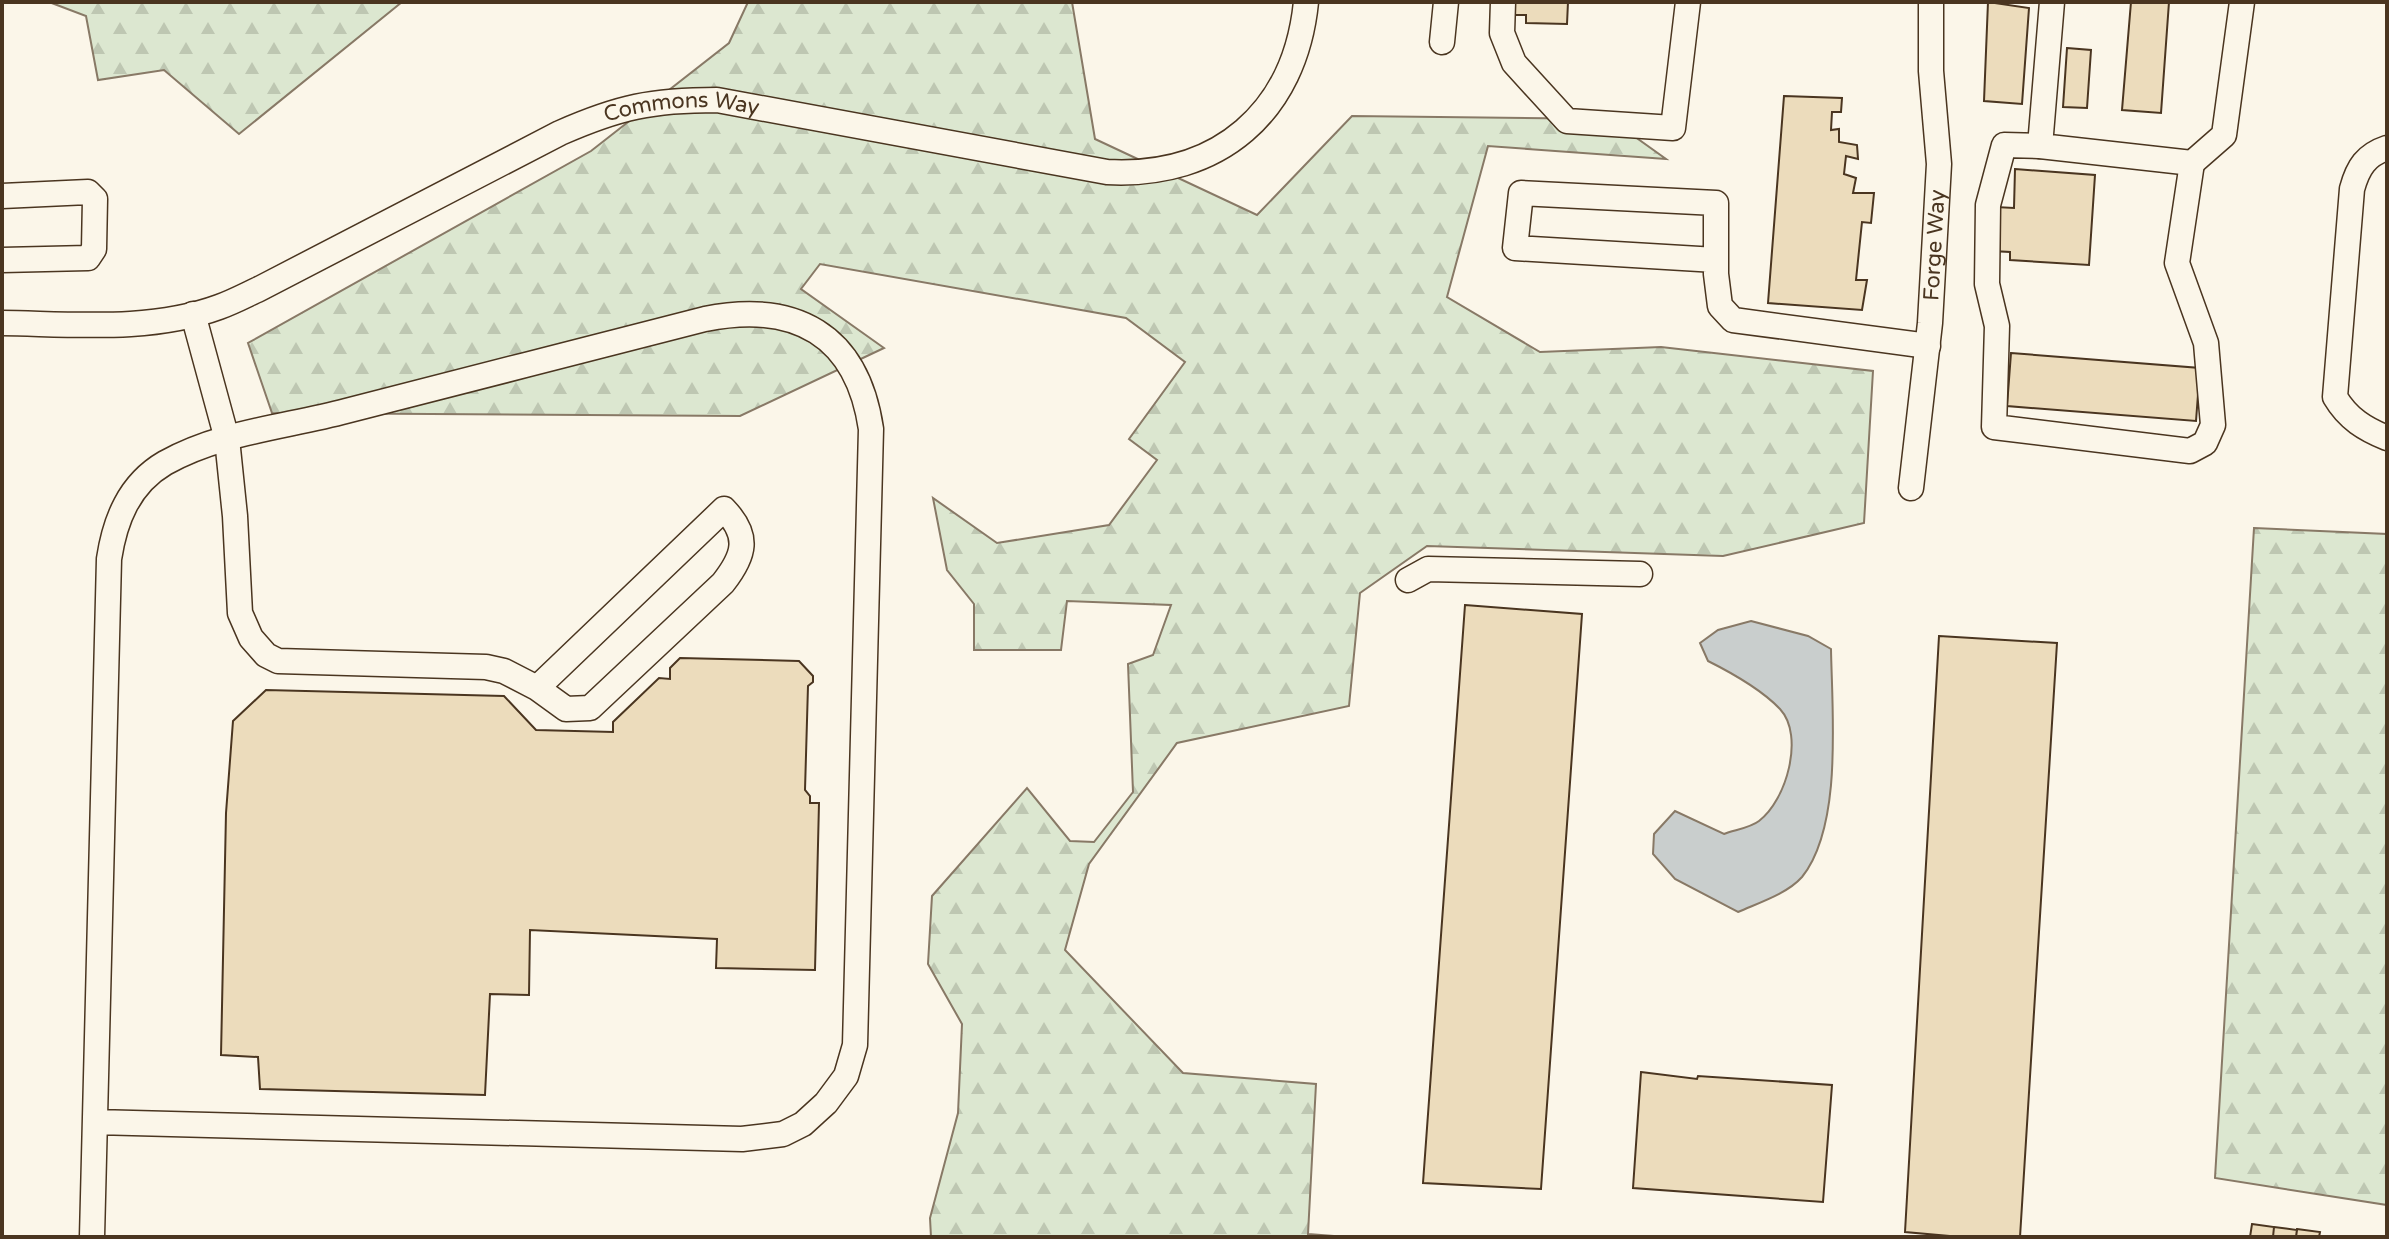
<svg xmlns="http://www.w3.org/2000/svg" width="2389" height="1239" font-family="'Varela Round',sans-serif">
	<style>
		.forest { fill: url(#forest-firs); stroke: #887966; stroke-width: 2 }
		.water { fill: #c9cecd; stroke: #887966; stroke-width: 2 }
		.building { fill: #ecdcbc; stroke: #4a3520; stroke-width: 2 }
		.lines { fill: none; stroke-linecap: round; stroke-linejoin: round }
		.minor-casing { stroke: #4a3520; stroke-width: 27 }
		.minor { stroke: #fbf6e9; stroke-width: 24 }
		.labels { text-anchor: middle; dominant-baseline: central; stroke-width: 6; stroke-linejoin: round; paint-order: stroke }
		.street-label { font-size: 22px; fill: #4a3520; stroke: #fbf6e9 }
	</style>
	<defs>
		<pattern id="forest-firs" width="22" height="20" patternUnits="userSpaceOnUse" patternTransform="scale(2)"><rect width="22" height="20" fill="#dce7d0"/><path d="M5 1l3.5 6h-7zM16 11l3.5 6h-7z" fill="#bec7b2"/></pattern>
	</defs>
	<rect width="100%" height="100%" fill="#fbf6e9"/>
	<path class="forest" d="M 49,2 L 402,2 L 239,134 L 164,70 L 98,80 L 86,16 Z
		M 748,2 L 1072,2 L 1095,139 L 1257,215 L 1352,116 L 1610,119 L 1666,159 L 1488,146 L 1447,297 L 1540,352 L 1661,347 L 1873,371 L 1864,523 L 1723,556 L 1427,546 L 1360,593 L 1349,706 L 1177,743 L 1089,864 L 1065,950 L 1183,1073 L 1316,1084 L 1308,1234 L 1347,1237 L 931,1237 L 930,1218 L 958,1113 L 962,1024 L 928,964 L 932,896 L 1027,788 L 1070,841 L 1094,842 L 1133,792 L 1128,664 L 1153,655 L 1171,605 L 1067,601 L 1061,650 L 974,650 L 974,604 L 947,570 L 933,498 L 997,543 L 1109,525 L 1157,460 L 1129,439 L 1185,362 L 1126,318 L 820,264 L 801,289 L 884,348 L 740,416 L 272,413 L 248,343 L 591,151 L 729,43 Z
		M 2254,528 L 2387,534 L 2387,1205 L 2215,1178 Z"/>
	<path class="water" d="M 1751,621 L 1808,636 L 1831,649 C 1832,712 1843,826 1802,877 C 1787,894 1758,903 1738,912 L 1675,879 L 1653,854 L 1654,834 L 1675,811 L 1724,834 C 1734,830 1750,828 1759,821 C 1786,801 1805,736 1780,709 C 1761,689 1732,673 1708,661 L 1700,643 L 1718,630 Z"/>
	<path class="building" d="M 1514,2 L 1568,2 L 1567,24 L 1526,23 L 1526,15 L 1514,15 Z
		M 1988,2 L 2029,8 L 2022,104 L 1984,101 Z
		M 2131,2 L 2169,2 L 2161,113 L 2122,110 Z
		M 2067,48 L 2091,50 L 2087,108 L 2063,107 Z
		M 1784,96 L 1842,98 L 1841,112 L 1832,112 L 1831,130 L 1839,129 L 1839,142 L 1857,145 L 1858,159 L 1846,156 L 1844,174 L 1856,178 L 1853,193 L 1874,193 L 1871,223 L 1862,222 L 1856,280 L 1867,280 L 1862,310 L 1768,303 Z
		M 2015,169 L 2095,175 L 2089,265 L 2010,260 L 2010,252 L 1992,251 L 1996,207 L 2014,208 Z
		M 2011,353 L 2200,368 L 2196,421 L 2007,406 Z
		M 1465,605 L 1582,614 L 1541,1189 L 1423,1183 Z
		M 1939,636 L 2057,643 L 2020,1237 L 1961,1237 L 1905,1232 Z
		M 680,658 L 799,661 L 813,676 L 813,682 L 808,686 L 805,790 L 810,796 L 810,803 L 819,803 L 815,970 L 716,968 L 717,939 L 530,930 L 529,995 L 490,994 L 485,1095 L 260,1089 L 258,1057 L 221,1055 L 226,813 L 233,721 L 266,690 L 504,696 L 536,730 L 613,732 L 613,722 L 659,678 L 670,679 L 670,668 Z
		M 1641,1072 L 1697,1079 L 1698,1076 L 1832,1085 L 1823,1202 L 1633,1188 Z
		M 2252,1224 L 2274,1227 L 2273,1237 L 2250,1237 Z
		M 2274,1227 L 2297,1230 L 2296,1237 L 2273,1237 Z
		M 2297,1229 L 2320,1232 L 2319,1237 L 2296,1237 Z"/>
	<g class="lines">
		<g class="minor-casing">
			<g id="minor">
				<path d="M 1503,2 L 1502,33 L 1514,63 L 1567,121 L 1673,128 L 1688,2"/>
				<path d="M 2052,2 L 2040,146 L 2192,163 L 2224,135 L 2242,2"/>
				<path d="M 1442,42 L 1446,2"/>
				<path d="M 2040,146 L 2004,145 L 1988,205 L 1987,284 L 1997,326 L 1994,427 L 2190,451 L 2205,443 L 2213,425 L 2206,343 L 2177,263 L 2192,163"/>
				<path d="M 2387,148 C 2366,155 2358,167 2352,189 L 2335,397 C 2348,419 2365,429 2387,438"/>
				<path d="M 2,196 L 88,192 L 95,199 L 94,249 L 88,258 L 2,260"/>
				<path d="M 1716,260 L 1515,248 L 1521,193 L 1716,203 L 1716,274 L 1720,306 L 1733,320 L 1928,346"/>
				<path d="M 193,314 L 227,439 L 235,516 L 240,613 L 251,638 L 266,655 L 278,661 L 486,667 L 504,671 L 537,688 L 566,709 L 590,708 L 723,583 C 745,555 750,536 724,509 L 537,688"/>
				<path id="s1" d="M 2,323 C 73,324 151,332 219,307 C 233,302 246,295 259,289 L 560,133 C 619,107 652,100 717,100 L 1107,172 C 1219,178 1295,112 1306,2"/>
				<path id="s2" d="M 1911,488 L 1930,323 L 1939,164 L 1931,71 L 1931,2"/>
				<path d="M 1408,580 L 1428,569 L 1640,574"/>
				<path d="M 92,1237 L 109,559 C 115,520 129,484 165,463 C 220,432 286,427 346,411 C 466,381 585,349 705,319 C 795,301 857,334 871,429 L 855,1045 L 846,1076 L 826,1103 L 803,1124 L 783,1134 L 742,1139 L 95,1122"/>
			</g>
		</g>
		<use href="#minor" class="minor"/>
	</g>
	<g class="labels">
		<g class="street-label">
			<text stroke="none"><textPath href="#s1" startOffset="728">Commons Way</textPath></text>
			<text stroke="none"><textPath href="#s2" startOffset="244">Forge Way</textPath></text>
		</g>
	</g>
	<rect width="2389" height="1239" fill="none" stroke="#4a3520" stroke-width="8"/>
</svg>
